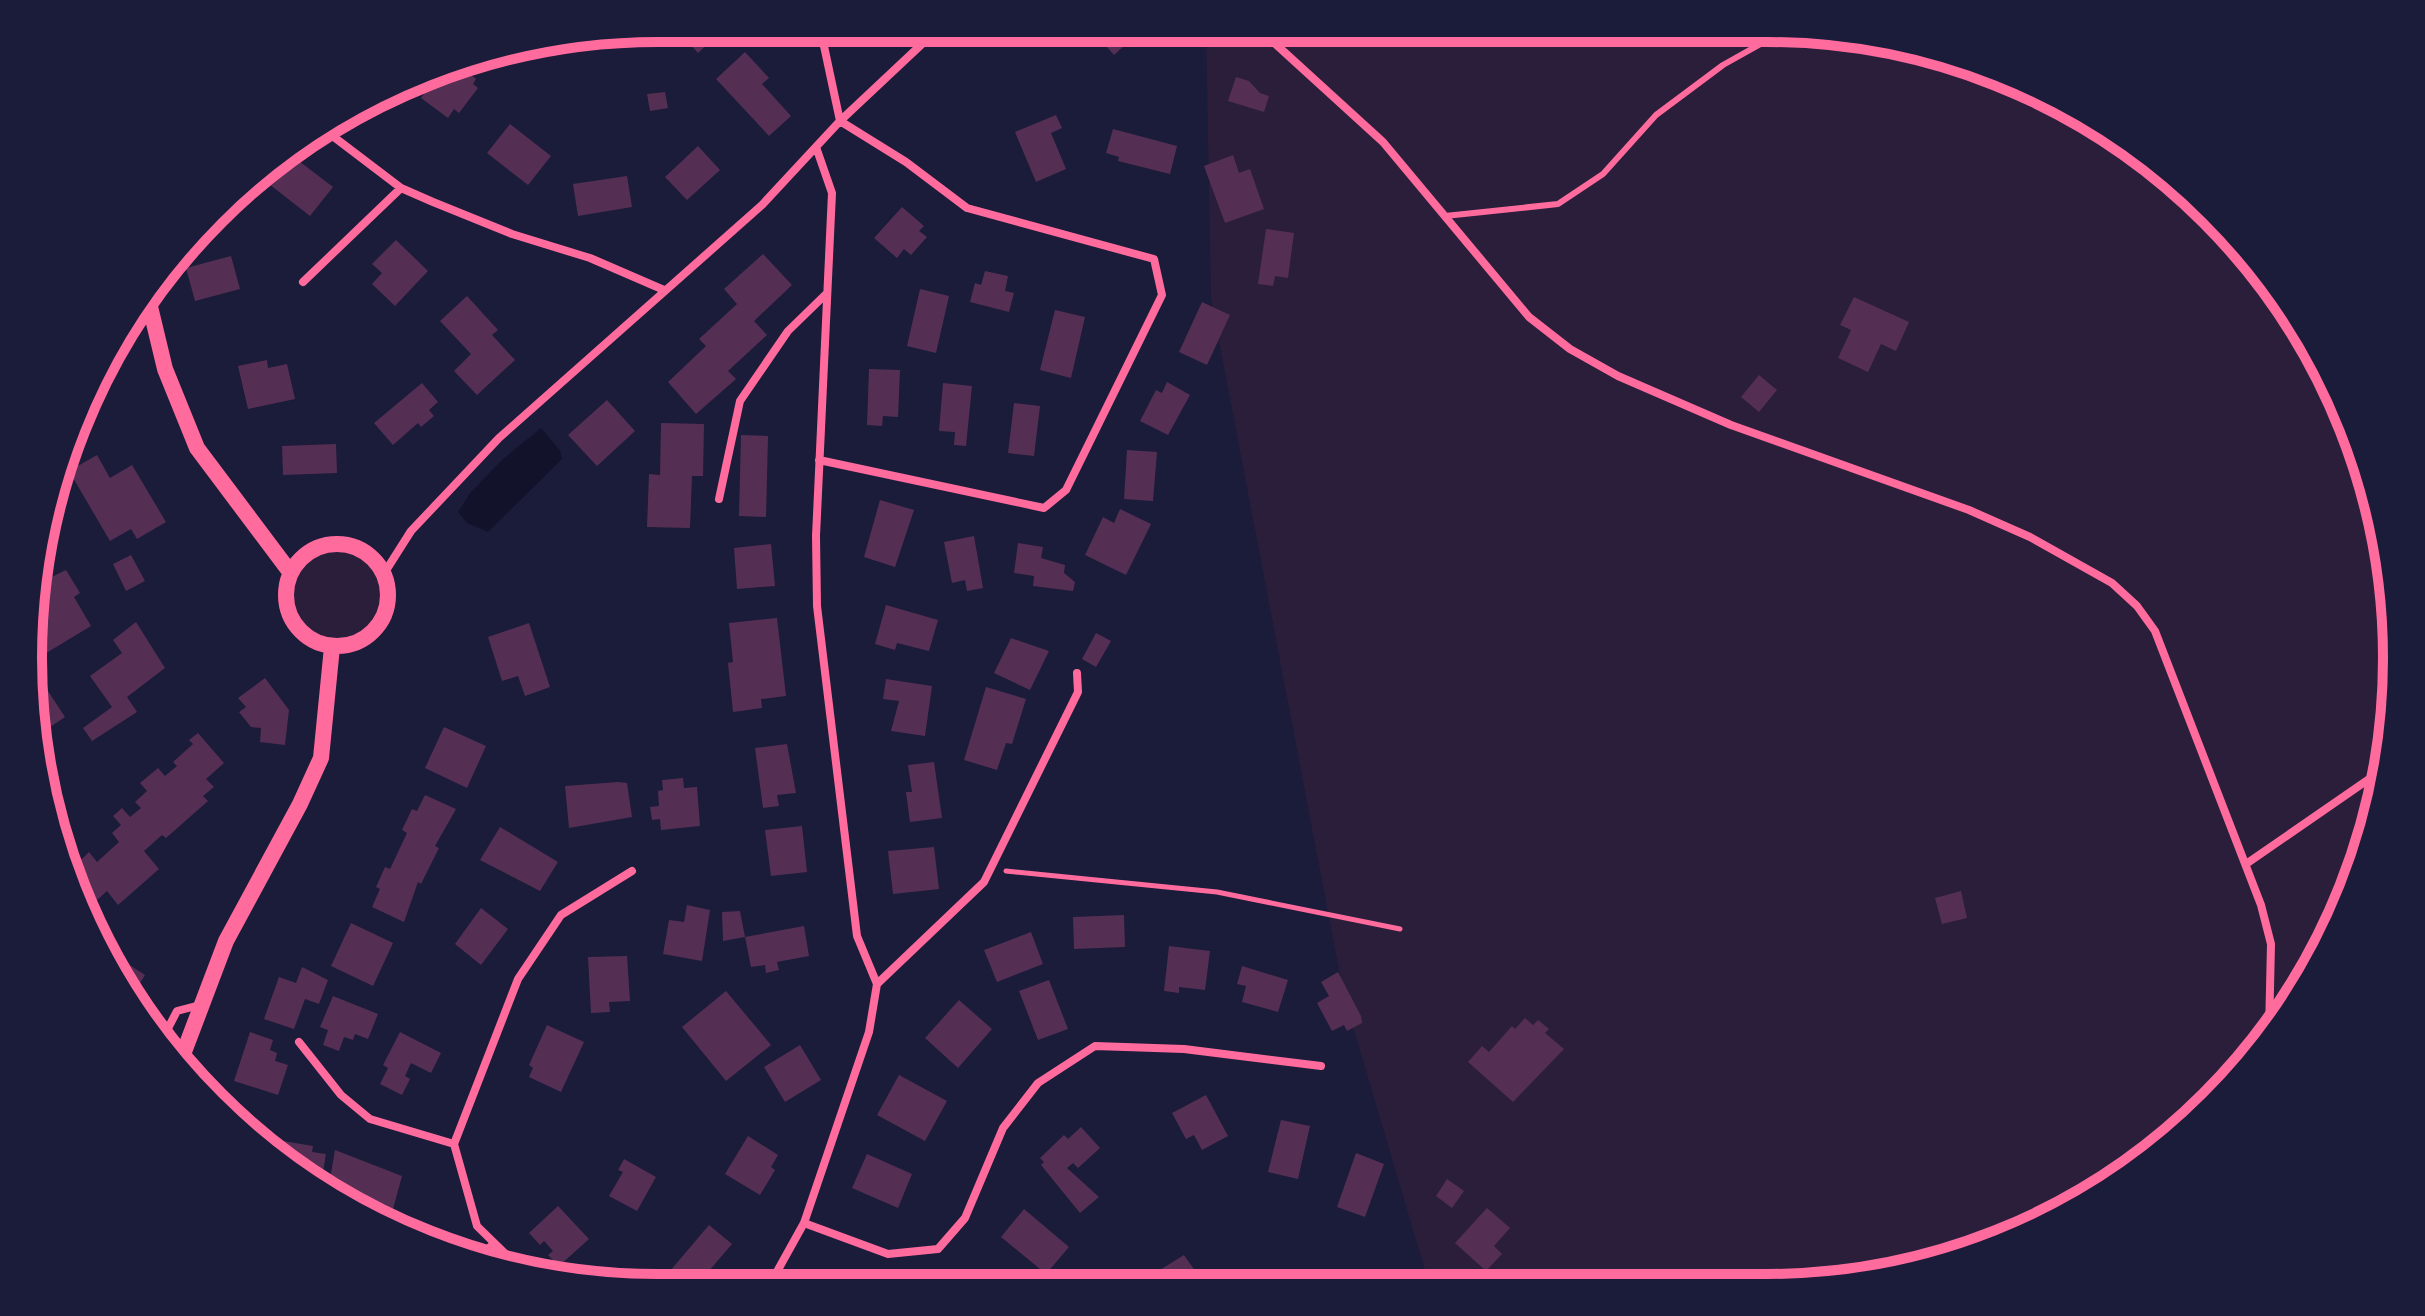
<svg xmlns="http://www.w3.org/2000/svg" width="2425" height="1316" font-family="'Work Sans',sans-serif">
	<style>
		.green { fill: #2a1e3b }
		.water { fill: #12122b }
		.building { fill: #542f53 }
		.lines { fill: none; stroke-linecap: round; stroke-linejoin: round }
		.path { stroke: #ff6b9d; stroke-width: 5 }
		.service { stroke: #ff6b9d; stroke-width: 6 }
		.minor { stroke: #ff6b9d; stroke-width: 8 }
		.secondary { stroke: #ff6b9d; stroke-width: 16 }
		.rim { fill: none; stroke: #ff6b9d; stroke-width: 10 }
	</style>
	<rect width="100%" height="100%" fill="#1b1b3a"/>
	<path class="green" d="M 1206,29 L 1808,29 L 1931,50 L 2082,112 L 2182,184 L 2267,274 L 2332,379 L 2375,495 L 2396,616 L 2392,740 L 2364,860 L 2313,973 L 2240,1074 L 2117,1182 L 2008,1240 L 1849,1283 L 1429,1284 L 1344,996 L 1211,299 Z
		M286 595a51 51 0 1 1 102 0a51 51 0 1 1-102 0Z"/>
	<path class="water" d="M 541,428 L 560,451 L 562,459 L 488,532 L 467,523 L 458,512 L 471,492 L 503,459 Z"/>
	<path class="building" d="M 675,28 L 725,28 L 698,53 Z
		M 1090,28 L 1114,29 L 1157,29 L 1141,43 L 1135,36 L 1114,55 Z
		M 745,52 L 769,78 L 762,84 L 791,116 L 769,136 L 716,79 Z
		M 454,62 L 476,79 L 473,84 L 478,88 L 459,113 L 454,109 L 448,118 L 421,98 L 442,69 Z
		M 1236,77 L 1249,81 L 1260,93 L 1269,96 L 1264,112 L 1228,101 Z
		M 665,92 L 668,108 L 650,111 L 647,94 Z
		M 1056,115 L 1062,128 L 1051,133 L 1066,169 L 1036,182 L 1015,132 Z
		M 510,124 L 551,156 L 528,185 L 487,153 Z
		M 1113,129 L 1177,146 L 1170,174 L 1118,161 L 1119,157 L 1106,153 Z
		M 698,146 L 720,170 L 687,200 L 665,177 Z
		M 291,155 L 333,187 L 310,216 L 269,184 Z
		M 1233,155 L 1239,173 L 1250,169 L 1264,209 L 1225,223 L 1204,166 Z
		M 627,176 L 632,207 L 578,216 L 573,184 Z
		M 902,207 L 924,226 L 919,231 L 927,237 L 911,255 L 904,249 L 897,258 L 874,238 Z
		M 1266,229 L 1294,233 L 1288,278 L 1275,276 L 1273,286 L 1258,284 Z
		M 396,240 L 428,271 L 395,306 L 372,284 L 382,273 L 372,264 Z
		M 763,254 L 792,285 L 754,321 L 767,335 L 728,371 L 736,379 L 696,414 L 668,382 L 706,346 L 699,339 L 737,304 L 724,289 Z
		M 231,256 L 240,289 L 195,301 L 186,268 Z
		M 985,271 L 1008,276 L 1005,291 L 1014,293 L 1009,312 L 970,302 L 975,283 L 981,285 Z
		M 920,289 L 949,296 L 936,353 L 907,346 Z
		M 467,296 L 498,330 L 492,335 L 515,360 L 477,395 L 454,371 L 471,354 L 440,321 Z
		M 1854,297 L 1909,322 L 1896,351 L 1881,344 L 1868,372 L 1838,358 L 1851,330 L 1840,325 Z
		M 1202,302 L 1230,315 L 1207,365 L 1179,352 Z
		M 1055,310 L 1085,317 L 1071,378 L 1040,370 Z
		M 267,360 L 268,368 L 287,364 L 295,399 L 248,409 L 238,366 Z
		M 869,369 L 900,370 L 898,417 L 883,416 L 882,426 L 867,425 Z
		M 1759,375 L 1777,390 L 1759,412 L 1741,397 Z
		M 1167,382 L 1190,395 L 1168,435 L 1140,421 L 1156,390 L 1162,393 Z
		M 422,383 L 438,402 L 429,410 L 434,416 L 421,427 L 418,423 L 393,445 L 374,423 Z
		M 943,383 L 972,386 L 966,446 L 954,445 L 955,432 L 939,431 Z
		M 607,400 L 635,431 L 597,466 L 568,435 Z
		M 1014,403 L 1040,406 L 1034,456 L 1008,453 Z
		M 661,423 L 704,424 L 703,476 L 692,476 L 690,528 L 647,527 L 649,474 L 660,475 Z
		M 741,435 L 768,436 L 766,517 L 739,516 Z
		M 336,444 L 337,473 L 283,475 L 282,446 Z
		M 1127,450 L 1157,452 L 1153,501 L 1124,499 Z
		M 97,455 L 110,478 L 132,465 L 166,522 L 137,539 L 131,529 L 110,541 L 69,471 Z
		M 880,500 L 914,510 L 895,567 L 864,557 Z
		M 1120,509 L 1151,524 L 1126,575 L 1085,555 L 1103,517 L 1114,523 Z
		M 974,536 L 983,588 L 967,591 L 965,580 L 952,583 L 944,542 Z
		M 1018,543 L 1043,547 L 1041,558 L 1065,565 L 1064,573 L 1075,582 L 1073,591 L 1033,586 L 1034,576 L 1014,573 Z
		M 771,544 L 775,586 L 737,589 L 734,548 Z
		M 131,555 L 145,581 L 126,591 L 113,564 Z
		M 66,570 L 80,593 L 74,597 L 91,626 L 33,661 L 41,582 Z
		M 886,605 L 938,620 L 929,651 L 897,643 L 895,650 L 875,644 Z
		M 777,618 L 786,696 L 761,699 L 762,708 L 733,712 L 728,663 L 733,662 L 729,623 Z
		M 136,622 L 165,668 L 127,697 L 137,712 L 92,741 L 83,728 L 112,707 L 90,676 L 122,653 L 113,640 Z
		M 529,623 L 550,687 L 525,696 L 518,676 L 502,681 L 488,637 Z
		M 1096,633 L 1111,641 L 1096,667 L 1082,659 Z
		M 1011,638 L 1049,651 L 1030,690 L 994,673 Z
		M 265,678 L 289,710 L 285,745 L 260,742 L 261,728 L 251,727 L 239,712 L 246,707 L 238,698 Z
		M 886,679 L 932,686 L 925,736 L 891,731 L 899,701 L 883,699 Z
		M 986,687 L 1026,699 L 1012,744 L 1006,743 L 997,770 L 964,760 Z
		M 48,691 L 65,717 L 44,731 L 33,716 L 30,702 Z
		M 444,727 L 486,746 L 467,788 L 425,768 Z
		M 198,733 L 224,763 L 206,779 L 214,787 L 203,796 L 208,801 L 166,838 L 162,835 L 144,851 L 159,869 L 118,905 L 107,891 L 84,912 L 76,900 L 62,838 L 81,860 L 89,852 L 97,862 L 119,842 L 112,833 L 121,825 L 113,816 L 122,808 L 130,817 L 141,808 L 135,802 L 147,791 L 140,783 L 158,768 L 165,776 L 177,766 L 173,762 L 193,744 L 189,740 Z
		M 787,744 L 796,793 L 777,795 L 779,806 L 763,808 L 755,748 Z
		M 934,762 L 942,818 L 910,822 L 906,792 L 912,792 L 908,765 Z
		M 683,778 L 684,788 L 697,787 L 700,826 L 661,830 L 660,819 L 652,820 L 650,807 L 659,806 L 658,791 L 663,790 L 662,780 Z
		M 618,782 L 627,783 L 632,817 L 569,828 L 565,786 Z
		M 425,795 L 456,809 L 435,846 L 439,848 L 421,884 L 418,882 L 404,922 L 372,907 L 380,889 L 376,887 L 385,867 L 390,869 L 407,833 L 402,830 L 412,809 L 417,811 Z
		M 802,826 L 807,872 L 771,876 L 765,830 Z
		M 500,827 L 558,862 L 540,891 L 480,860 Z
		M 934,847 L 939,889 L 893,894 L 888,851 Z
		M 1961,891 L 1967,918 L 1942,924 L 1935,898 Z
		M 687,905 L 710,910 L 702,961 L 663,954 L 669,920 L 684,922 Z
		M 481,908 L 508,929 L 481,965 L 455,944 Z
		M 740,911 L 745,937 L 723,941 L 722,912 Z
		M 1124,915 L 1125,947 L 1074,949 L 1073,917 Z
		M 351,923 L 393,943 L 373,986 L 331,966 Z
		M 804,926 L 809,956 L 777,962 L 779,970 L 766,973 L 765,965 L 751,967 L 745,937 Z
		M 1031,932 L 1043,964 L 997,982 L 984,950 Z
		M 1169,946 L 1210,951 L 1205,990 L 1179,987 L 1179,993 L 1164,991 Z
		M 627,956 L 630,1001 L 609,1002 L 610,1012 L 591,1013 L 588,957 Z
		M 128,964 L 145,975 L 134,993 L 122,973 Z
		M 1242,966 L 1288,980 L 1278,1012 L 1242,1002 L 1246,986 L 1237,984 Z
		M 302,967 L 328,980 L 319,1004 L 305,999 L 294,1029 L 264,1019 L 279,977 L 296,983 Z
		M 1338,972 L 1361,1016 L 1362,1023 L 1347,1031 L 1344,1025 L 1332,1031 L 1317,1003 L 1329,996 L 1321,982 Z
		M 1049,980 L 1068,1029 L 1038,1040 L 1019,991 Z
		M 726,991 L 771,1045 L 726,1081 L 682,1027 Z
		M 333,996 L 378,1014 L 368,1039 L 355,1034 L 353,1040 L 344,1037 L 339,1051 L 323,1045 L 328,1030 L 320,1027 Z
		M 959,1000 L 992,1029 L 958,1068 L 925,1038 Z
		M 1525,1018 L 1533,1025 L 1538,1020 L 1549,1029 L 1545,1033 L 1564,1049 L 1513,1102 L 1468,1062 L 1482,1046 L 1489,1052 L 1512,1026 L 1515,1029 Z
		M 547,1025 L 584,1042 L 561,1092 L 529,1077 L 533,1068 L 529,1065 Z
		M 250,1032 L 273,1040 L 270,1050 L 277,1053 L 275,1061 L 288,1065 L 278,1095 L 234,1081 Z
		M 400,1032 L 441,1053 L 431,1073 L 411,1063 L 405,1076 L 410,1079 L 402,1095 L 380,1084 L 388,1068 L 383,1065 Z
		M 800,1045 L 821,1080 L 785,1102 L 764,1067 Z
		M 899,1075 L 947,1101 L 925,1141 L 877,1115 Z
		M 1206,1095 L 1228,1136 L 1202,1150 L 1194,1135 L 1186,1139 L 1172,1113 Z
		M 1281,1120 L 1310,1126 L 1298,1179 L 1268,1172 Z
		M 1081,1127 L 1100,1148 L 1078,1168 L 1073,1163 L 1067,1168 L 1099,1197 L 1080,1213 L 1041,1165 L 1044,1162 L 1040,1158 L 1064,1135 L 1068,1139 Z
		M 748,1136 L 778,1155 L 771,1167 L 775,1170 L 760,1195 L 725,1174 Z
		M 283,1141 L 313,1146 L 312,1152 L 326,1154 L 321,1183 L 272,1145 L 282,1147 Z
		M 335,1150 L 402,1176 L 393,1209 L 357,1195 L 354,1204 L 337,1197 L 340,1189 L 329,1185 Z
		M 1356,1153 L 1384,1164 L 1365,1217 L 1337,1207 Z
		M 867,1154 L 912,1174 L 898,1208 L 852,1188 Z
		M 624,1159 L 656,1177 L 637,1211 L 609,1196 L 623,1172 L 618,1170 Z
		M 1447,1179 L 1464,1191 L 1452,1208 L 1436,1196 Z
		M 558,1206 L 589,1239 L 559,1266 L 548,1255 L 553,1251 L 544,1241 L 540,1245 L 529,1233 Z
		M 1487,1208 L 1510,1228 L 1494,1246 L 1502,1254 L 1486,1271 L 1455,1243 Z
		M 1024,1209 L 1069,1247 L 1046,1274 L 1001,1237 Z
		M 709,1225 L 732,1244 L 702,1279 L 710,1286 L 688,1286 L 670,1271 Z
		M 1184,1255 L 1205,1285 L 1163,1285 L 1155,1273 Z
		M 653,1272 L 668,1287 L 638,1287 Z"/>
	<g class="lines">
		<path class="path" d="M 1006,871 L 1217,892 L 1400,929"/>
		<path class="service" d="M 1445,216 L 1558,204 L 1603,174 L 1656,115 L 1723,65 L 1787,29"/>
		<path class="minor" d="M 812,28 L 824,46 L 840,121 L 906,162 L 967,208 L 1154,259 L 1162,295 L 1066,490 L 1044,508 L 819,460
			M 1259,29 L 1383,142 L 1529,317 L 1570,349 L 1618,376 L 1731,425 L 1969,510 L 2030,537 L 2112,583 L 2137,606 L 2155,631 L 2261,905 L 2271,944 L 2269,1033
			M 326,131 L 401,188 L 433,202 L 512,234 L 590,258 L 664,290
			M 816,147 L 832,193 L 816,536 L 817,606 L 857,936 L 877,984
			M 303,282 L 401,188
			M 719,499 L 740,401 L 788,331 L 825,295
			M 385,572 L 411,531 L 499,438 L 762,205 L 840,121 L 939,28
			M 2246,864 L 2385,768
			M 877,984 L 984,882 L 1078,692 L 1077,673
			M 163,1038 L 177,1011 L 200,1005
			M 299,1042 L 341,1095 L 370,1119 L 454,1144
			M 804,1223 L 888,1254 L 938,1249 L 965,1218 L 1003,1128 L 1038,1083 L 1095,1046 L 1184,1049 L 1321,1066
			M 478,1260 L 492,1245
			M 523,1271 L 477,1226 L 454,1144 L 518,979 L 561,915 L 632,871
			M 769,1286 L 804,1223 L 869,1032 L 877,984"/>
		<path class="secondary" d="M 147,294 L 165,369 L 197,448 L 290,572
			M286 595a51 51 0 1 1 102 0a51 51 0 1 1-102 0Z
			M 179,1065 L 226,941 L 300,804 L 321,758 L 332,647"/>
	</g>
	<path d="M0 0H2425V1316H0ZM658 42H1767A616 616 0 0 1 2383 658V658A616 616 0 0 1 1767 1274H658A616 616 0 0 1 42 658V658A616 616 0 0 1 658 42Z" fill="#1b1b3a" fill-rule="evenodd"/>
	<path class="rim" d="M658 42H1767A616 616 0 0 1 2383 658V658A616 616 0 0 1 1767 1274H658A616 616 0 0 1 42 658V658A616 616 0 0 1 658 42Z"/>
</svg>
